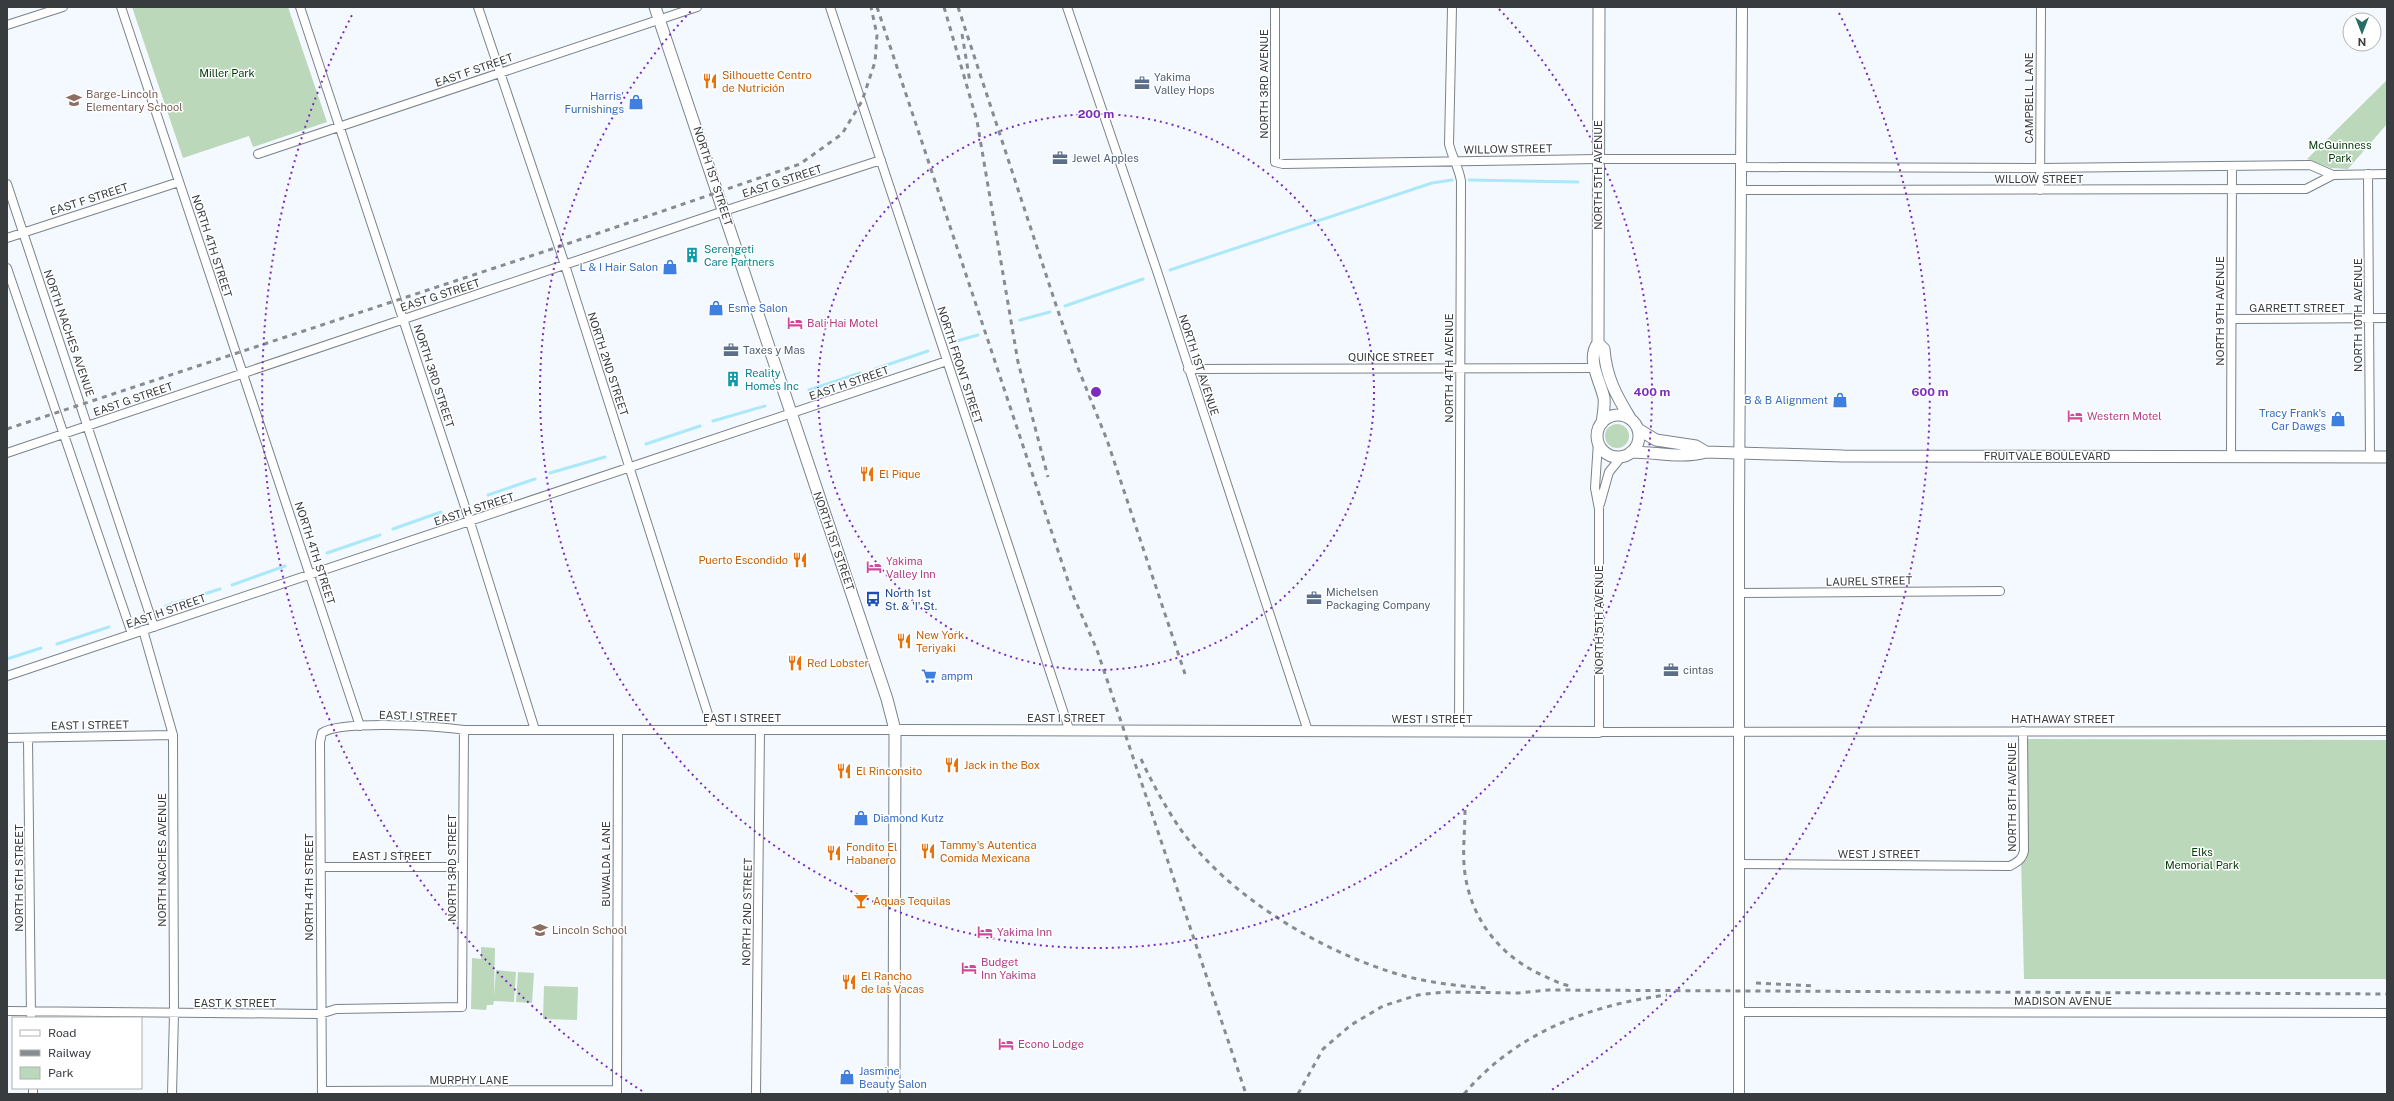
<svg xmlns="http://www.w3.org/2000/svg" width="2394" height="1101" font-family="'Public Sans',sans-serif">
	<style>
		.green { fill: #bbd9ba }
		.lines { fill: none; stroke-linecap: round; stroke-linejoin: round }
		.stream { stroke: #abe8f9; stroke-width: 3 }
		.minor-casing { stroke: #7a838b; stroke-width: 10 }
		.tertiary-casing { stroke: #7a838b; stroke-width: 12 }
		.secondary-casing { stroke: #7a838b; stroke-width: 13 }
		.minor { stroke: #fff; stroke-width: 8 }
		.tertiary { stroke: #fff; stroke-width: 10 }
		.secondary { stroke: #fff; stroke-width: 11 }
		.rail { stroke: #888c90; stroke-width: 3; stroke-dasharray: 5 5; stroke-linecap: butt }
		.ring { fill: none; stroke: #7b2cbf; stroke-width: 2; stroke-dasharray: 2 4 }
		.labels { text-anchor: middle; dominant-baseline: central; stroke-width: 3; stroke-linejoin: round; paint-order: stroke }
		.street-label { font-size: 11px; fill: #383c3f; stroke: #fff }
		.park-label { font-size: 11px; fill: #023b08; stroke: #fff }
		.food-label { font-size: 11px; fill: #c56008; stroke: #fff; text-anchor: start }
		.service-label { font-size: 11px; fill: #4e5e75; stroke: #fff; text-anchor: start }
		.education-label { font-size: 11px; fill: #785e54; stroke: #fff; text-anchor: start }
		.shop-label { font-size: 11px; fill: #366cbe; stroke: #fff; text-anchor: end }
		.culture-label { font-size: 11px; fill: #0d838f; stroke: #fff; text-anchor: start }
		.hotel-label { font-size: 11px; fill: #b23c85; stroke: #fff; text-anchor: start }
		.transit-label { font-size: 11px; fill: #164399; stroke: #fff; text-anchor: start }
		.centre { fill: #7b2cbf; stroke: #fff; stroke-width: 2 }
		.ring-label { font-size: 12px; text-anchor: middle; font-weight: bold; fill: #7b2cbf; stroke: #fff; stroke-width: 3; stroke-linejoin: round; paint-order: stroke }
	</style>
	<rect width="100%" height="100%" fill="#f4f9ff"/>
	<path class="green" d="M 132,7 L 288,7 L 327,122 L 253,147 L 249,136 L 183,158 Z
		M 2387,80 L 2387,124 L 2348,169 L 2331,168 L 2307,159 Z
		M1605 436a12 12 0 1 1 24 0a12 12 0 1 1-24 0Z
		M 2018,739 L 2387,740 L 2387,979 L 2024,979 Z
		M 481,947 L 495,948 L 494,996 L 496,970 L 516,972 L 514,1002 L 494,1001 L 493,1005 L 487,1005 L 486,1010 L 471,1009 L 472,958 L 481,959 Z
		M 518,972 L 534,973 L 532,1003 L 516,1002 Z
		M 544,986 L 578,987 L 577,1020 L 543,1019 Z"/>
	<g class="lines">
		<path class="stream" d="M 1469,180 L 1578,182
			M 1170,270 L 1432,183 L 1452,180
			M 1065,306 L 1143,279
			M 1020,320 L 1050,312
			M 953,342 L 978,335
			M 875,369 L 928,351
			M 809,390 L 860,373
			M 713,421 L 765,406
			M 646,444 L 700,426
			M 550,473 L 605,457
			M 488,495 L 535,479
			M 393,529 L 441,512
			M 327,553 L 380,535
			M 232,585 L 285,566
			M 166,606 L 220,589
			M 57,644 L 109,627
			M 7,659 L 41,648"/>
		<g class="minor-casing">
			<path id="minor" d="M 121,7 L 360,726
				M 300,7 L 470,522 L 535,730
				M 478,7 L 565,265 L 713,730
				M 830,7 L 1069,729
				M 1067,7 L 1157,271 L 1308,731
				M 1275,7 L 1275,162 L 1283,164 L 1597,159 L 1741,159
				M 1452,7 L 1449,144 C 1452,157 1459,168 1461,181 L 1459,731
				M 7,25 L 63,7
				M 258,154 L 697,7
				M 1741,167 L 2040,168 L 2310,165 L 2333,175 L 2387,174
				M 2368,174 L 2370,457
				M 7,184 L 154,627
				M 1742,190 L 2306,189 L 2333,175
				M 2040,190 L 2041,7
				M 7,238 L 179,182
				M 7,268 L 132,634
				M 2232,319 L 2387,318
				M 1188,369 L 1594,368
				M 1598,442 L 1595,488 L 1599,509 L 1599,732 L 2387,731
				M 7,453 L 724,211 L 881,160
				M 2231,456 L 2232,166
				M 1600,504 L 1609,472 L 1622,456
				M 1739,593 L 2000,591
				M 143,630 L 173,735 L 174,1014 L 172,1094
				M 7,676 L 947,361
				M 7,738 L 173,735
				M 28,738 L 31,1018
				M 1738,864 L 2010,866 C 2017,862 2022,860 2024,851 L 2023,731
				M 321,867 L 463,867
				M 7,1011 L 320,1014 L 336,1009 L 462,1007 L 464,730
				M 1739,1012 L 2387,1013
				M 33,1088 L 33,1094
				M 322,1091 L 617,1090
				M 322,1094 L 320,742 L 322,733 C 341,720 438,726 464,730 L 895,730
				M 617,1094 L 618,730
				M 756,1094 L 760,730"/>
		</g>
		<g class="tertiary-casing">
			<path id="tertiary" d="M 895,730 L 1599,732
				M 1739,1094 L 1739,514 L 1742,7"/>
		</g>
		<g class="secondary-casing">
			<path id="secondary" d="M 655,7 L 887,699 L 895,730 L 894,1094
				M 1599,7 L 1598,343 C 1586,359 1600,380 1604,398 C 1605,406 1603,415 1602,423
				M 1598,343 L 1604,349 C 1606,377 1616,395 1630,418
				M1597 436a21 21 0 1 1 42 0a21 21 0 1 1-42 0Z
				M 1638,429 L 1656,440 L 1696,446 L 1706,452
				M 1631,452 C 1657,452 1681,459 1706,452 L 1843,456 L 2387,457"/>
		</g>
		<use href="#minor" class="minor"/>
		<use href="#tertiary" class="tertiary"/>
		<use href="#secondary" class="secondary"/>
		<path class="rail" d="M 877,7 L 1072,593 L 1097,650 L 1246,1094
			M 944,7 L 977,121 L 1018,362 L 1048,477
			M 958,7 L 1057,308 L 1078,368 L 1107,440 L 1185,674
			M 962,34 L 970,82
			M 7,429 L 558,247 L 800,164 L 842,134 L 862,101 L 875,62 L 877,35 L 871,7
			M 1141,759 C 1152,783 1166,808 1181,830 C 1229,896 1317,949 1394,973 C 1424,982 1456,986 1487,988
			M 1465,810 C 1465,831 1462,854 1465,874 C 1472,921 1501,957 1544,976 C 1553,980 1562,985 1572,986
			M 1756,983 L 1814,986
			M 1298,1094 L 1323,1049 L 1351,1025 L 1383,1006 L 1418,995 L 1444,992 L 1519,993 L 1549,990 L 2387,994
			M 1464,1094 C 1516,1033 1589,1005 1667,995"/>
	</g>
	<g class="ring">
		<circle cx="1096" cy="392" r="278"/>
		<path d="M1499 9A556 556 0 1 1 693 9"/>
		<path d="M642 1091A834 834 0 0 1 353 13M1839 13A834 834 0 0 1 1550 1091"/>
	</g>
	<defs>
		<g id="restaurant-bare" transform="scale(1.2)"><path d="M-5-6h1v4h1v-4h1v4h1v-4h1v5L-1.5 .5V6h-2V.5L-5-1ZM5-6V6H3V1.5H1.5Q1.5-4 5-6Z" fill="#e8710a" stroke="#fff" stroke-width="2.5" paint-order="stroke"/></g>
		<g id="office-bare" transform="scale(1.2)"><path d="M-6-3h4V-5.5h4V-3h4V5H-6ZM-1-4.5V-3h2v-1.5ZM-6 0V1H6V0Z" fill="#5c6f8a" stroke="#fff" stroke-width="2.5" paint-order="stroke"/></g>
		<g id="school-bare" transform="scale(1.2)"><path d="M0-5L7-2L0 1L-7-2ZM-4 1L0 2.5L4 1V4Q0 6-4 4Z" fill="#8d6e63" stroke="#fff" stroke-width="2.5" paint-order="stroke"/></g>
		<g id="shop-bare" transform="scale(1.2)"><path d="M-5-2.5h2.3a2.7 3.5 0 0 1 5.4 0H5L5.5 6h-11ZM-1.5-2.5h3a1.5 2.3 0 0 0-3 0Z" fill="#3f7fe0" stroke="#fff" stroke-width="2.5" paint-order="stroke"/></g>
		<g id="building-bare" transform="scale(1.2)"><path d="M-4-6H4V6H1V3H-1V6H-4ZM-2.5-4.3h1.7v1.8h-1.7ZM.8-4.3h1.7v1.8H.8ZM-2.5-1h1.7V.8h-1.7ZM.8-1h1.7V.8H.8Z" fill="#0f9aa8" stroke="#fff" stroke-width="2.5" paint-order="stroke"/></g>
		<g id="hotel-bare" transform="scale(1.2)"><path d="M-6-4.5h1.5V1H6V5H4.5V3h-9V5H-6ZM-4 0a1.8 1.8 0 1 1 3.6 0ZM.5 0V-2.5h3Q6-2.5 6 0Z" fill="#d1479c" stroke="#fff" stroke-width="2.5" paint-order="stroke"/></g>
		<g id="bus-bare" transform="scale(1.2)"><path d="M-5-6H5V4H4V6H2V4H-2V6H-4V4H-5ZM-3.5-4V0h7V-4ZM-3.5 1.2v1.5H-2V1.2ZM2 1.2v1.5H3.5V1.2Z" fill="#1a4fb4" stroke="#fff" stroke-width="2.5" paint-order="stroke"/></g>
		<g id="supermarket-bare" transform="scale(1.2)"><path d="M-6-5.5h2.5l.6 2H6L4.5 2H-2.5L-4.4-4H-6ZM-1.5 3.2a1.3 1.3 0 1 0 .1 0ZM3 3.2a1.3 1.3 0 1 0 .1 0Z" fill="#3f7fe0" stroke="#fff" stroke-width="2.5" paint-order="stroke"/></g>
		<g id="bar-bare" transform="scale(1.2)"><path d="M-6-5H6L.8 .8V4.5H3.5V6h-7V4.5H-.8V.8Z" fill="#e8710a" stroke="#fff" stroke-width="2.5" paint-order="stroke"/></g>
	</defs>
	<g fill-rule="evenodd">
		<use href="#restaurant-bare" x="710" y="81"/>
		<use href="#office-bare" x="1142" y="83"/>
		<use href="#school-bare" x="74" y="100"/>
		<use href="#shop-bare" x="636" y="102"/>
		<use href="#office-bare" x="1060" y="158"/>
		<use href="#building-bare" x="692" y="255"/>
		<use href="#shop-bare" x="670" y="267"/>
		<use href="#shop-bare" x="716" y="308"/>
		<use href="#hotel-bare" x="795" y="323"/>
		<use href="#office-bare" x="731" y="350"/>
		<use href="#building-bare" x="733" y="379"/>
		<use href="#shop-bare" x="1840" y="400"/>
		<use href="#hotel-bare" x="2075" y="416"/>
		<use href="#shop-bare" x="2338" y="419"/>
		<use href="#restaurant-bare" x="867" y="474"/>
		<use href="#restaurant-bare" x="800" y="560"/>
		<use href="#hotel-bare" x="874" y="567"/>
		<use href="#office-bare" x="1314" y="598"/>
		<use href="#bus-bare" x="873" y="599"/>
		<use href="#restaurant-bare" x="904" y="641"/>
		<use href="#restaurant-bare" x="795" y="663"/>
		<use href="#office-bare" x="1671" y="670"/>
		<use href="#supermarket-bare" x="929" y="676"/>
		<use href="#restaurant-bare" x="952" y="765"/>
		<use href="#restaurant-bare" x="844" y="771"/>
		<use href="#shop-bare" x="861" y="818"/>
		<use href="#restaurant-bare" x="928" y="851"/>
		<use href="#restaurant-bare" x="834" y="853"/>
		<use href="#bar-bare" x="861" y="901"/>
		<use href="#school-bare" x="540" y="930"/>
		<use href="#hotel-bare" x="985" y="932"/>
		<use href="#hotel-bare" x="969" y="968"/>
		<use href="#restaurant-bare" x="849" y="982"/>
		<use href="#hotel-bare" x="1006" y="1044"/>
		<use href="#shop-bare" x="847" y="1077"/>
	</g>
	<g class="labels">
		<g class="street-label">
			<text transform="translate(474 70) rotate(-19)">EAST F STREET</text>
			<text transform="translate(1264 84) rotate(-90)">NORTH 3RD AVENUE</text>
			<text transform="translate(2029 98) rotate(-90)">CAMPBELL LANE</text>
			<text transform="translate(1508 149) rotate(-1)">WILLOW STREET</text>
			<text transform="translate(1598 175) rotate(-90)">NORTH 5TH AVENUE</text>
			<text transform="translate(713 176) rotate(72)">NORTH 1ST STREET</text>
			<text x="2039" y="179">WILLOW STREET</text>
			<text transform="translate(782 181) rotate(-18)">EAST G STREET</text>
			<text transform="translate(89 199) rotate(-18)">EAST F STREET</text>
			<text transform="translate(212 246) rotate(72)">NORTH 4TH STREET</text>
			<text transform="translate(440 295) rotate(-18)">EAST G STREET</text>
			<text x="2297" y="308">GARRETT STREET</text>
			<text transform="translate(2220 311) rotate(-90)">NORTH 9TH AVENUE</text>
			<text transform="translate(2358 315) rotate(-90)">NORTH 10TH AVENUE</text>
			<text transform="translate(69 333) rotate(71)">NORTH NACHES AVENUE</text>
			<text x="1391" y="357">QUINCE STREET</text>
			<text transform="translate(608 364) rotate(72)">NORTH 2ND STREET</text>
			<text transform="translate(960 365) rotate(72)">NORTH FRONT STREET</text>
			<text transform="translate(1199 365) rotate(72)">NORTH 1ST AVENUE</text>
			<text transform="translate(1449 368) rotate(-90)">NORTH 4TH AVENUE</text>
			<text transform="translate(434 376) rotate(72)">NORTH 3RD STREET</text>
			<text transform="translate(849 383) rotate(-19)">EAST H STREET</text>
			<text transform="translate(133 399) rotate(-19)">EAST G STREET</text>
			<text x="2047" y="456">FRUITVALE BOULEVARD</text>
			<text transform="translate(474 509) rotate(-18)">EAST H STREET</text>
			<text transform="translate(834 541) rotate(71)">NORTH 1ST STREET</text>
			<text transform="translate(315 553) rotate(72)">NORTH 4TH STREET</text>
			<text transform="translate(1869 581) rotate(-1)">LAUREL STREET</text>
			<text transform="translate(166 611) rotate(-19)">EAST H STREET</text>
			<text transform="translate(1599 620) rotate(-90)">NORTH 5TH AVENUE</text>
			<text transform="translate(418 716) rotate(2)">EAST I STREET</text>
			<text x="742" y="718">EAST I STREET</text>
			<text x="1066" y="718">EAST I STREET</text>
			<text x="1432" y="719">WEST I STREET</text>
			<text x="2063" y="719">HATHAWAY STREET</text>
			<text transform="translate(90 725) rotate(-1)">EAST I STREET</text>
			<text transform="translate(2012 797) rotate(-90)">NORTH 8TH AVENUE</text>
			<text x="1879" y="854">WEST J STREET</text>
			<text x="392" y="856">EAST J STREET</text>
			<text transform="translate(162 860) rotate(-90)">NORTH NACHES AVENUE</text>
			<text transform="translate(606 864) rotate(-90)">BUWALDA LANE</text>
			<text transform="translate(452 868) rotate(-90)">NORTH 3RD STREET</text>
			<text transform="translate(19 878) rotate(-90)">NORTH 6TH STREET</text>
			<text transform="translate(309 887) rotate(-90)">NORTH 4TH STREET</text>
			<text transform="translate(747 912) rotate(-89)">NORTH 2ND STREET</text>
			<text x="2063" y="1001">MADISON AVENUE</text>
			<text x="235" y="1003">EAST K STREET</text>
			<text x="469" y="1080">MURPHY LANE</text>
		</g>
		<g class="park-label">
			<text x="227" y="73">Miller Park</text>
			<text x="2340" y="145">McGuinness<tspan x="2340" dy="13">Park</tspan></text>
			<text x="2202" y="852">Elks<tspan x="2202" dy="13">Memorial Park</tspan></text>
		</g>
		<g class="food-label">
			<text x="722" y="75">Silhouette Centro<tspan x="722" dy="13">de Nutrición</tspan></text>
			<text x="879" y="474">El Pique</text>
			<text x="788" y="560" text-anchor="end">Puerto Escondido</text>
			<text x="916" y="635">New York<tspan x="916" dy="13">Teriyaki</tspan></text>
			<text x="807" y="663">Red Lobster</text>
			<text x="964" y="765">Jack in the Box</text>
			<text x="856" y="771">El Rinconsito</text>
			<text x="940" y="845">Tammy's Autentica<tspan x="940" dy="13">Comida Mexicana</tspan></text>
			<text x="846" y="847">Fondito El<tspan x="846" dy="13">Habanero</tspan></text>
			<text x="873" y="901">Aquas Tequilas</text>
			<text x="861" y="976">El Rancho<tspan x="861" dy="13">de las Vacas</tspan></text>
		</g>
		<g class="service-label">
			<text x="1154" y="77">Yakima<tspan x="1154" dy="13">Valley Hops</tspan></text>
			<text x="1072" y="158">Jewel Apples</text>
			<text x="743" y="350">Taxes y Mas</text>
			<text x="1326" y="592">Michelsen<tspan x="1326" dy="13">Packaging Company</tspan></text>
			<text x="1683" y="670">cintas</text>
		</g>
		<g class="education-label">
			<text x="86" y="94">Barge-Lincoln<tspan x="86" dy="13">Elementary School</tspan></text>
			<text x="552" y="930">Lincoln School</text>
		</g>
		<g class="shop-label">
			<text x="624" y="96">Harris'<tspan x="624" dy="13">Furnishings</tspan></text>
			<text x="658" y="267">L &amp; I Hair Salon</text>
			<text x="728" y="308" text-anchor="start">Esme Salon</text>
			<text x="1828" y="400">B &amp; B Alignment</text>
			<text x="2326" y="413">Tracy Frank's<tspan x="2326" dy="13">Car Dawgs</tspan></text>
			<text x="941" y="676" text-anchor="start">ampm</text>
			<text x="873" y="818" text-anchor="start">Diamond Kutz</text>
			<text x="859" y="1071" text-anchor="start">Jasmine<tspan x="859" dy="13">Beauty Salon</tspan></text>
		</g>
		<g class="culture-label">
			<text x="704" y="249">Serengeti<tspan x="704" dy="13">Care Partners</tspan></text>
			<text x="745" y="373">Reality<tspan x="745" dy="13">Homes Inc</tspan></text>
		</g>
		<g class="hotel-label">
			<text x="807" y="323">Bali Hai Motel</text>
			<text x="2087" y="416">Western Motel</text>
			<text x="886" y="561">Yakima<tspan x="886" dy="13">Valley Inn</tspan></text>
			<text x="997" y="932">Yakima Inn</text>
			<text x="981" y="962">Budget<tspan x="981" dy="13">Inn Yakima</tspan></text>
			<text x="1018" y="1044">Econo Lodge</text>
		</g>
		<g class="transit-label">
			<text x="885" y="593">North 1st<tspan x="885" dy="13">St. &amp; 'I' St.</tspan></text>
		</g>
	</g>
	<circle cx="1096" cy="392" r="6" class="centre"/>
	<g class="ring-label">
		<text x="1096" y="118">200 m</text>
		<text x="1652" y="396">400 m</text>
		<text x="1930" y="396">600 m</text>
	</g>
	<rect width="2394" height="1101" fill="none" stroke="#383c3f" stroke-width="16"/>
	<rect x="12" y="1017" width="130" height="72" fill="#ffffff" stroke="#afb1b2"/>
	<rect x="20" y="1030" width="20" height="6" fill="#ffffff" stroke="#afb1b2"/>
	<text x="48" y="1037" font-size="12" fill="#383c3f">Road</text>
	<rect x="20" y="1050" width="20" height="6" fill="#888c90" stroke="#afb1b2"/>
	<text x="48" y="1057" font-size="12" fill="#383c3f">Railway</text>
	<rect x="20" y="1067" width="20" height="12" fill="#bbd9ba" stroke="#afb1b2"/>
	<text x="48" y="1077" font-size="12" fill="#383c3f">Park</text>
	<g transform="translate(2362 32) rotate(180)"><circle r="19" fill="#ffffff" stroke="#afb1b2"/>
	<path d="M0-3L7 15L0 10L-7 15Z" fill="#266e65"/>
	<text y="-6" font-size="11" font-weight="bold" text-anchor="middle" fill="#383c3f">N</text>
	</g>
</svg>
